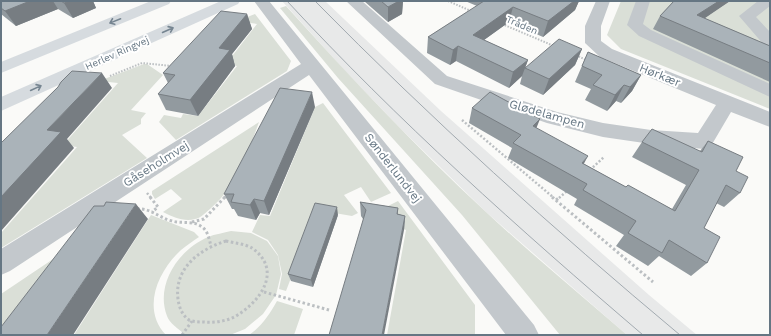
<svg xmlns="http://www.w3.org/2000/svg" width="771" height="336" font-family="'Work Sans',sans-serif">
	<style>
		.built { fill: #e8e9e9 }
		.green { fill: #dadfd7 }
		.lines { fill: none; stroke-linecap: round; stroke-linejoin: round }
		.path-far2 { stroke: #bbbfc2; stroke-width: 2; stroke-dasharray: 1.5 1.5; stroke-linecap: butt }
		.path-far1 { stroke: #bbbfc2; stroke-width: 2.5; stroke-dasharray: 2 2; stroke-linecap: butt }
		.path { stroke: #bbbfc2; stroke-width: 3; stroke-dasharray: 2.5 2.5; stroke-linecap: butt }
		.minor { fill: #c3c8cc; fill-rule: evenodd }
		.major { fill: #d6dbdf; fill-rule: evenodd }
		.tram { stroke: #a2aab0; stroke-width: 1 }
		.wall { fill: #929a9f }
		.shaded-wall { fill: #777d82 }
		.building { fill: #aab3b9; stroke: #777d82 }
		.oneway { stroke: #768591 }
		.labels { text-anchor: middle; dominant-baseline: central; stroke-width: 4; stroke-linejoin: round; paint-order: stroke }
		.far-street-label { font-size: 10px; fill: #657683; stroke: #fff }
		.street-label { font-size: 12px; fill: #657683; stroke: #fff }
	</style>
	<rect width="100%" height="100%" fill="#fafaf8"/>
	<path class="built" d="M 282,1 L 325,1 L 441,111 L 649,295 L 697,335 L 627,335 L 486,212 L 401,129 L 346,72 Z"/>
	<path class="green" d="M 621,1 L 770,1 L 770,109 L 621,49 L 607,35 Z
		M 286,6 C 350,77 416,147 486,212 C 531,254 580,294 627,335 L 560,335 L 462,215 L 338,78 L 280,8 Z
		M 255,14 L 291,61 L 287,71 L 176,140 L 159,122 L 164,115 L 181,118 L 183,114 L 198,116 L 237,66 L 226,64 L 257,24 L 237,21 Z
		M 144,64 L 147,64 L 163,75 L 131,110 L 146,113 L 141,119 L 141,124 L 122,135 L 147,158 L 1,248 L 1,233 L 77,147 L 63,145 L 118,83 L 99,81 Z
		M 323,103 L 391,193 L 371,202 L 361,187 L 344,195 L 358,213 L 352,216 L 317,210 L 286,291 L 279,289 L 282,274 L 278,255 L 268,240 L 252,232 L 260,215 L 270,216 L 315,107 Z
		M 259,122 C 247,155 238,185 210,209 C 206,212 201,218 195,219 C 184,222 173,217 163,212 L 182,199 L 171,189 L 155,199 L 152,194 L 152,191 Z
		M 398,201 L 475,305 L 475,335 L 387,335 L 406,230 L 398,227 L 380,210 Z
		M 151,215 L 194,232 L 199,237 C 193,241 187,245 181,250 C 158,271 141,309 166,335 L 74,335 Z
		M 231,231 L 251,233 L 267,241 L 278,256 L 281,274 L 276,295 L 263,314 L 245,329 L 230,335 L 184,334 C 179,329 169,323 167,316 C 155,285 178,250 208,237 C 215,234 224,233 231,231 Z
		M 74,245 L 1,335 L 1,294 Z
		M 277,301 L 303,309 L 294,335 L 249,335 C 262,326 269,315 277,301 Z"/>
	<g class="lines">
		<path class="path-far2" d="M 448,1 L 471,11
			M 502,24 L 554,46
			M 576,55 L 586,60
			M 110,76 L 142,63 L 172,66"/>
		<path class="path-far1" d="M 462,120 L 554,198
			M 590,170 L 604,157
			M 147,193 L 151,198
			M 224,198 L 227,195
			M 559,198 L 567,191"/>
		<path class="path" d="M 150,197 L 158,207 L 152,212
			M 552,197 L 653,282
			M 556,200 L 560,197
			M 137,209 C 151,208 159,218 172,221 C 182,224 193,220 202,227 C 208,231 209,239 211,246
			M 192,222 L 204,219 L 225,197
			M 226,241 C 234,243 246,244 252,248 C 283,270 261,301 236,316 C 227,321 215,323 204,322 C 199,322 194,322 189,320 C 182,315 179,307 178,299 C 174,268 200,249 226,241 Z
			M 264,292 L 329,310
			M 182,335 L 192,321"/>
		<path class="minor" d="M 254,1 L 269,1 L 534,325 L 539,335 L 506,335 L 309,75 L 10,271 L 1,275 L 1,249 L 301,64 Z
			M 346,1 L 362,1 L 447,76 L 557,112 L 603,123 L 651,130 L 698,133 L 716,105 L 600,57 L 585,43 L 585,26 L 596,1 L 610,1 L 601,26 L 601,41 L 612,49 L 770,112 L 770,127 L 731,112 L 711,146 L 704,149 L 651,144 L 603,137 L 547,123 L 435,84 Z
			M 636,1 L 650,1 L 643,24 L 651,30 L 770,84 L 770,97 L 639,36 L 627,25 Z
			M 758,1 L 770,1 L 770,6 L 756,17 L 770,32 L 770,47 L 764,45 L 739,16 Z"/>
		<path class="major" d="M 151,1 L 171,1 L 169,4 L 1,73 L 1,62 Z
			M 221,1 L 240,1 L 238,4 L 1,111 L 1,97 Z"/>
		<path class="tram" d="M 287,1 C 398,121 519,229 643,335
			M 315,1 C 431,119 553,229 680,335"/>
	</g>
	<path class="wall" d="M 1,1 L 93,1 L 96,8 L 73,18 L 58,9 L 16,26 L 1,14 Z
		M 364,1 L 403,1 L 402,14 L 388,22 Z
		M 465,1 L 579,1 L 575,10 L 543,37 L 509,22 L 484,40 L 528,60 L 525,68 L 582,49 L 575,65 L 543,95 L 520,84 L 522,76 L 509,88 L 456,61 L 450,65 L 427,53 L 428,37 L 477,6 Z
		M 674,1 L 730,1 L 704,18 L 770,46 L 770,82 L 653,29 L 660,16 Z
		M 247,14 L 252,29 L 232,54 L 235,66 L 198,116 L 166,110 L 158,94 L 168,83 L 163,73 Z
		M 588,52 L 641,75 L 632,91 L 621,103 L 616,101 L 607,111 L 585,100 L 591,89 L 575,82 Z
		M 315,107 L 269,215 L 260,213 L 256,220 L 238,216 L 234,209 L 232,209 L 224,194 Z
		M 472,108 L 536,128 L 584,164 L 626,187 L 672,209 L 686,185 L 632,157 L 642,142 L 700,151 L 708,141 L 736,171 L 740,193 L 724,207 L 716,203 L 704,228 L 707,263 L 691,276 L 659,256 L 648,266 L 616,246 L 624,235 L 574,205 L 577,199 L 508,158 L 512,148 L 469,123 Z
		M 360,202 L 398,208 L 398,214 L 405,216 L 404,230 L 363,219 L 361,216 Z
		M 338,215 L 313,287 L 291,281 L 288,274 Z"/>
	<path class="shaded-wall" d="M 30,1 L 53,1 L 58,9 L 16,26 L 5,11 Z
		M 69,1 L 93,1 L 96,8 L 73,18 L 64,3 Z
		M 399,1 L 403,1 L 402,14 L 388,22 L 388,7 Z
		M 574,1 L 579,1 L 575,10 L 543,37 L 548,21 Z
		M 719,1 L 730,1 L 689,29 L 697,15 Z
		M 513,7 L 509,22 L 470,50 L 473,35 Z
		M 247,14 L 252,29 L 232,54 L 235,66 L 198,116 L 190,100 L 219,48 Z
		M 458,46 L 456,61 L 450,65 L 453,50 Z
		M 582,49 L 575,65 L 543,95 L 549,79 Z
		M 528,60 L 522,76 L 509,88 L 513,72 Z
		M 102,73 L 112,88 L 67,139 L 74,148 L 1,231 L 1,197 L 47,130 Z
		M 641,75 L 632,91 L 621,103 L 630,87 Z
		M 624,85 L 616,101 L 607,111 L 615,95 Z
		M 312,92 L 315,107 L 269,215 L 264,201 Z
		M 540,119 L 534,134 L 533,126 Z
		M 588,156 L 580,171 L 574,178 L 582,163 Z
		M 254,199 L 260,213 L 256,220 L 250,205 Z
		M 136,204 L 148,219 L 73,335 L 47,335 Z
		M 337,207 L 338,215 L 313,287 L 311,280 Z
		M 405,216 L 404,230 L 384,335 L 382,335 Z"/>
	<path class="building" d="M 1,1 L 30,1 L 5,11 L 1,8 Z
		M 61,1 L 69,1 L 64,3 Z
		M 381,1 L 399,1 L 388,7 Z
		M 484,1 L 574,1 L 548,21 L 513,7 L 473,35 L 528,60 L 513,72 L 458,46 L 453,50 L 428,37 Z
		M 674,1 L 719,1 L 697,15 L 770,46 L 770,63 L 660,16 Z
		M 221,11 L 247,14 L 219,48 L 230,50 L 190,100 L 158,94 L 175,75 L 163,73 Z
		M 559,39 L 582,49 L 549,79 L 525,68 Z
		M 588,52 L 641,75 L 630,87 L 624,85 L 615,95 L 593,85 L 602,75 L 582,66 Z
		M 72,71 L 102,73 L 47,130 L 61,132 L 1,197 L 1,143 L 58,87 L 61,82 Z
		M 280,88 L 312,92 L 264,201 L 254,199 L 250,205 L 231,202 L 234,194 L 224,194 Z
		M 490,92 L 540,119 L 533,126 L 588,156 L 582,163 L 626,187 L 628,185 L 675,211 L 699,170 L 642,142 L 652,129 L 702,152 L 708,141 L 743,157 L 736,171 L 748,177 L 740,193 L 726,185 L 704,228 L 720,237 L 707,263 L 669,240 L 662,253 L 628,233 L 636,221 L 583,190 L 587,184 L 513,143 L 521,135 L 472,108 Z
		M 106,202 L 136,204 L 47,335 L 1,335 L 1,327 L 94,206 L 104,206 Z
		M 360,202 L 398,208 L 397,214 L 405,216 L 382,335 L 329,335 L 366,210 Z
		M 315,203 L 337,207 L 311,280 L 288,274 Z"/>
	<defs><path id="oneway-shaft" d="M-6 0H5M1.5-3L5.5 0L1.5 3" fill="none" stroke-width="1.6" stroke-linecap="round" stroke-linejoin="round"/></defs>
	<g class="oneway">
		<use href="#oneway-shaft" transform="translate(115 21) rotate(158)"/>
		<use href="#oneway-shaft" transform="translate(168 30) rotate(-24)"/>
		<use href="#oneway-shaft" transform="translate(36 88) rotate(-25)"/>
	</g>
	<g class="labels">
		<g class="far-street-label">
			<text transform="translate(522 25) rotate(23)">Tråden</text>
			<text transform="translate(117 53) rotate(-24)">Herlev Ringvej</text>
		</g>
		<g class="street-label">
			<text transform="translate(660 75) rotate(22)">Hørkær</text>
			<text transform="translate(547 114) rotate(16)">Glødelampen</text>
			<text transform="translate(156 164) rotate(-32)">Gåseholmvej</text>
			<text transform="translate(393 168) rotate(52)">Sønderlundvej</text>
		</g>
	</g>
	<rect width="771" height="336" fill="none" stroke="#657683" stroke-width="4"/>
</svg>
